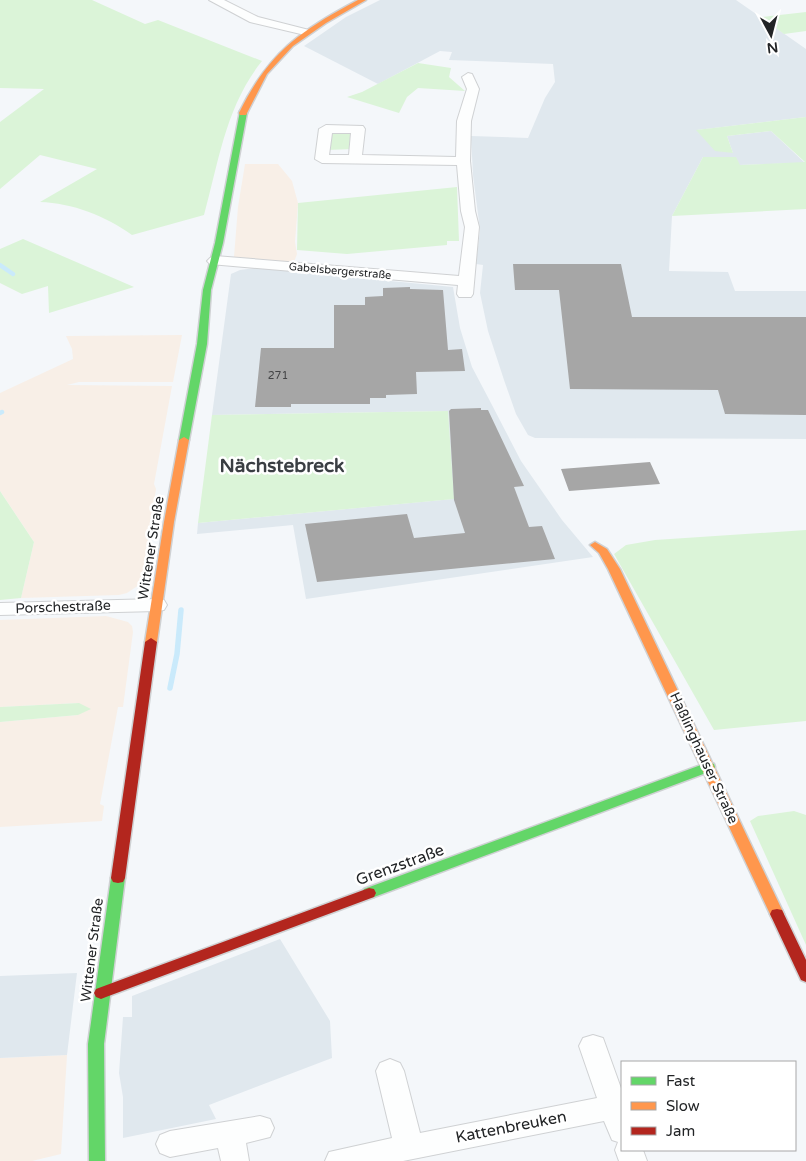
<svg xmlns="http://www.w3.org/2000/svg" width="806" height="1161" font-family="'Varela Round',sans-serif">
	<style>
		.commercial { fill: #f8efe7 }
		.built { fill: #e0e8ee }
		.green { fill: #dbf4d8 }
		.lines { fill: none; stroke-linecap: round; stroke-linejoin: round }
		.stream-far1 { stroke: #caeafb; stroke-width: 4.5 }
		.stream { stroke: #caeafb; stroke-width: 5.5 }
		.building { fill: #a6a6a6 }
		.street-casing { stroke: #cfd1d3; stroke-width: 2 }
		.fast-casing { stroke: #cfd1d3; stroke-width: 3 }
		.slow-casing { stroke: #cfd1d3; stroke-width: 3 }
		.jam-casing { stroke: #cfd1d3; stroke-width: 3 }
		.street { fill: #fdfefe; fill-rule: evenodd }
		.fast { fill: #63d668; fill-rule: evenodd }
		.slow { fill: #ff974d; fill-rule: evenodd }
		.jam { fill: #b3261e; fill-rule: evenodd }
		.labels { text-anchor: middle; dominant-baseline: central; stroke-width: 5; stroke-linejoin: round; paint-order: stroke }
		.far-street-label { font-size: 11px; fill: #222426; stroke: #fff }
		.number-label { font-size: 11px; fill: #434446 }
		.street-label { font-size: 14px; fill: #222426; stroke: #fff }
		.near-street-label { font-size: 16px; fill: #222426; stroke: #fff }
		.district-label { font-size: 19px; font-weight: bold; fill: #3a3e43; stroke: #fff }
	</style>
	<rect width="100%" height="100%" fill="#f4f7fa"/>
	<path class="commercial" d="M 245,164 L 278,164 L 292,181 L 298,203 L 295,242 L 297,254 L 294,262 L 234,257 L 238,207 Z
		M 182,335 L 173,382 L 79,382 L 67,385 L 172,386 L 154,484 L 156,489 L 142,578 L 139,585 L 127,593 L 119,595 L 21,598 L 34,542 L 0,491 L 0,393 L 73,359 L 72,349 L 66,336 Z
		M 106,616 L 128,622 L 132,626 L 133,632 L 123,707 L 118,707 L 100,804 L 104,806 L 102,821 L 0,827 L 0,722 L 78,715 L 79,703 L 0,707 L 0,620 Z
		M 67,1055 L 61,1154 L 32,1161 L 0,1161 L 0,1058 Z"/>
	<path class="built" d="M 380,0 L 736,0 L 806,49 L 806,117 L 697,130 L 733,153 L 727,136 L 771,131 L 805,163 L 739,165 L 703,157 L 672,216 L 669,271 L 728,272 L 735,291 L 806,291 L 806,439 L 535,438 L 528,435 L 516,414 L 504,380 L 488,331 L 480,293 L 483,265 L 476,264 L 480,230 L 473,175 L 471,136 L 528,138 L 545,98 L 555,82 L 553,64 L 449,60 L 452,52 L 440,51 L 378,84 L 304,46 L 346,17 Z
		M 255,268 L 453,287 L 460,328 L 472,367 L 492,405 L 521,461 L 562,520 L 593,557 L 306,599 L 293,525 L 197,534 L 198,523 L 453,499 L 448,411 L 212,415 L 231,274 L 240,270 Z
		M 280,939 L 330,1021 L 332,1058 L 209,1105 L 216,1119 L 123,1138 L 123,1097 L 119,1073 L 123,1017 L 132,1017 L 132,996 Z
		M 77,973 L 67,1055 L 0,1058 L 0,976 Z"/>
	<path class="green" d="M 0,0 L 92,0 L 145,24 L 158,20 L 262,61 C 226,106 219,160 204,215 L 132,235 C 106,216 72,203 40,202 L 97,169 L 40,155 L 0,189 L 0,122 L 44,89 L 0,88 Z
		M 806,12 L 806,31 L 784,34 L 761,17 Z
		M 418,63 L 451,68 L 449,77 L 465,91 L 418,88 L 407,97 L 399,113 L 347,97 L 362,92 Z
		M 806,117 L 806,209 L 672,216 L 703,157 L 736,157 L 740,165 L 805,162 L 771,131 L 727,136 L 733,153 L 715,151 L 696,130 Z
		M 352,131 L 353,149 L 326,150 L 328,133 Z
		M 457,187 L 459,241 L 447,241 L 447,245 L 347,254 L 297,250 L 298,203 Z
		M 23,239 L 134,287 L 49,313 L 48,286 L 22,294 L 0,283 L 0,249 Z
		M 448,411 L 454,499 L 198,523 L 212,415 Z
		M 0,491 L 34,542 L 21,598 L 0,600 Z
		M 806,530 L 806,721 L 714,730 L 614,554 L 626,545 L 655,540 Z
		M 79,703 L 91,709 L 78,715 L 0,722 L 0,707 Z
		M 794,811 L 806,815 L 806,945 L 750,821 L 758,816 Z"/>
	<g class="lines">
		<path class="stream-far1" d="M 0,265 L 13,274
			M 0,413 L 2,412"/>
		<path class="stream" d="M 170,688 L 177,654 L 181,610"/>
	</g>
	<path class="building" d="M 513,264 L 621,264 L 632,317 L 806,317 L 806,415 L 725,414 L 718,390 L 570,389 L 559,290 L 515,290 Z
		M 410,287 L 410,289 L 443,290 L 448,350 L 462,349 L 465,371 L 416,372 L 417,394 L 386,395 L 386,398 L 370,398 L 370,404 L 291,404 L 291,407 L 255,407 L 261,348 L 334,348 L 334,305 L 365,305 L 365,297 L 383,296 L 383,288 Z
		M 481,408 L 481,410 L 488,410 L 524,486 L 514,487 L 529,527 L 542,526 L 555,559 L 317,582 L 305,524 L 407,514 L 414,538 L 465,533 L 454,500 L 449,411 L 451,409 Z
		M 650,462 L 660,484 L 569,491 L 561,469 Z"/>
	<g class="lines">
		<g class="street-casing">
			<path id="street" d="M 209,0 L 224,0 L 258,17 L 309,30 L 311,32 L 305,35 L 250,22 Z
				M 468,73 L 472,74 L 479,89 L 471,121 L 470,161 L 475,211 L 479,227 L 473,294 L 471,297 L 459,297 L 457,294 L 458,285 L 210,264 L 207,261 L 210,258 L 215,256 L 459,276 L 465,227 L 461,211 L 457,165 L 322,163 L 315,159 L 319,129 L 326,125 L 363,126 L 365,129 L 362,155 L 456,157 L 457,121 L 467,89 L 462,77 ZM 332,133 L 351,133 L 349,155 L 329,155 Z
				M 157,599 L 164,600 L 167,605 L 164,610 L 157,611 L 0,615 L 0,603 Z
				M 593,1035 L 603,1038 L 622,1091 L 622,1150 L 643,1150 L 647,1161 L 619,1161 L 615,1150 L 618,1142 L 612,1140 L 604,1121 L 403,1161 L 325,1161 L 329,1152 L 392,1138 L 376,1071 L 380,1063 L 390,1059 L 400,1063 L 404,1071 L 420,1133 L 597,1098 L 579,1046 L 583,1038 Z
				M 260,1116 L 270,1119 L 274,1128 L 270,1137 L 246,1143 L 249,1161 L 221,1161 L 218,1148 L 170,1157 L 160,1153 L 156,1144 L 160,1135 L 170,1131 Z"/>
		</g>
		<g class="fast-casing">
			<path id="fast" d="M 240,111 L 247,113 L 223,243 L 211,290 L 207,344 L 189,440 L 184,443 L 179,440 L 197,344 L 203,290 L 215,243 Z
				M 709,762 L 714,764 L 715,767 L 714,770 L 374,897 L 369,898 L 364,897 L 362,893 L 364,889 Z
				M 118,873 L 123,874 L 125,878 L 104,1044 L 105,1161 L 89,1161 L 88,1044 L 111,878 L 113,874 Z"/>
		</g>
		<g class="slow-casing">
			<path id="slow" d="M 358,0 L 366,0 L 326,23 L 293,46 L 267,74 L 246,115 L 240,115 L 239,113 C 269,52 300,31 358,0 Z
				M 184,437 L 189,440 L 174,522 L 157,642 L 151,646 L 145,642 L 164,522 L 179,440 Z
				M 595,542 L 607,549 L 620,569 L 784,914 L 782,918 L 777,919 L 772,918 L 770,914 L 608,569 L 599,553 L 590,545 Z"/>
		</g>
		<g class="jam-casing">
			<path id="jam" d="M 151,638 L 157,642 L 125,878 L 123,882 L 118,883 L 113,882 L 111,878 L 145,642 Z
				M 369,888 L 374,889 L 376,893 L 374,897 L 106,997 L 101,999 L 96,997 L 94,993 L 96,989 Z
				M 777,909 L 782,910 L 806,960 L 806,982 L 801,980 L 770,914 L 772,910 Z"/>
		</g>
		<use href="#street" class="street"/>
		<use href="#fast" class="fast"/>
		<use href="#slow" class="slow"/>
		<use href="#jam" class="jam"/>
	</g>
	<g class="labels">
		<g class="far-street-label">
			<text transform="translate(340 271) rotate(5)">Gabelsbergerstraße</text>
		</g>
		<g class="number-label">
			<text x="278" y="375">271</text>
		</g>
		<g class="street-label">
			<text transform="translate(151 548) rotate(-81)">Wittener Straße</text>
			<text transform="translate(63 607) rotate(-2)">Porschestraße</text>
			<text transform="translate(704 758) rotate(65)">Haßlinghauser Straße</text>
			<text transform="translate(92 950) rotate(-83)">Wittener Straße</text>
		</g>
		<g class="near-street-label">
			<text transform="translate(400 865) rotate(-20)">Grenzstraße</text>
			<text transform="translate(511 1127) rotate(-11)">Kattenbreuken</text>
		</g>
		<g class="district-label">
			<text x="282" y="466">Nächstebreck</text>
		</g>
	</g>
	<rect x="621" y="1061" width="175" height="90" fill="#ffffff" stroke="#a7a7a8"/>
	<rect x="631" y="1077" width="25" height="8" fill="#63d668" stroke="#a7a7a8"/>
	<text x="666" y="1086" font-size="15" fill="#222426">Fast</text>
	<rect x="631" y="1102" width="25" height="8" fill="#ff974d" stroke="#a7a7a8"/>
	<text x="666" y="1111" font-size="15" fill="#222426">Slow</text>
	<rect x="631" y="1127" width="25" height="8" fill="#b3261e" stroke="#a7a7a8"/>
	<text x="666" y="1136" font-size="15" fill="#222426">Jam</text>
	<g transform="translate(771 35) rotate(173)" stroke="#ffffff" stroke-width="4" paint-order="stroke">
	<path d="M0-4L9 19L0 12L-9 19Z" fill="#222426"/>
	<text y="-8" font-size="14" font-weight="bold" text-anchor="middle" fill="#222426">N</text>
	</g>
</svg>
